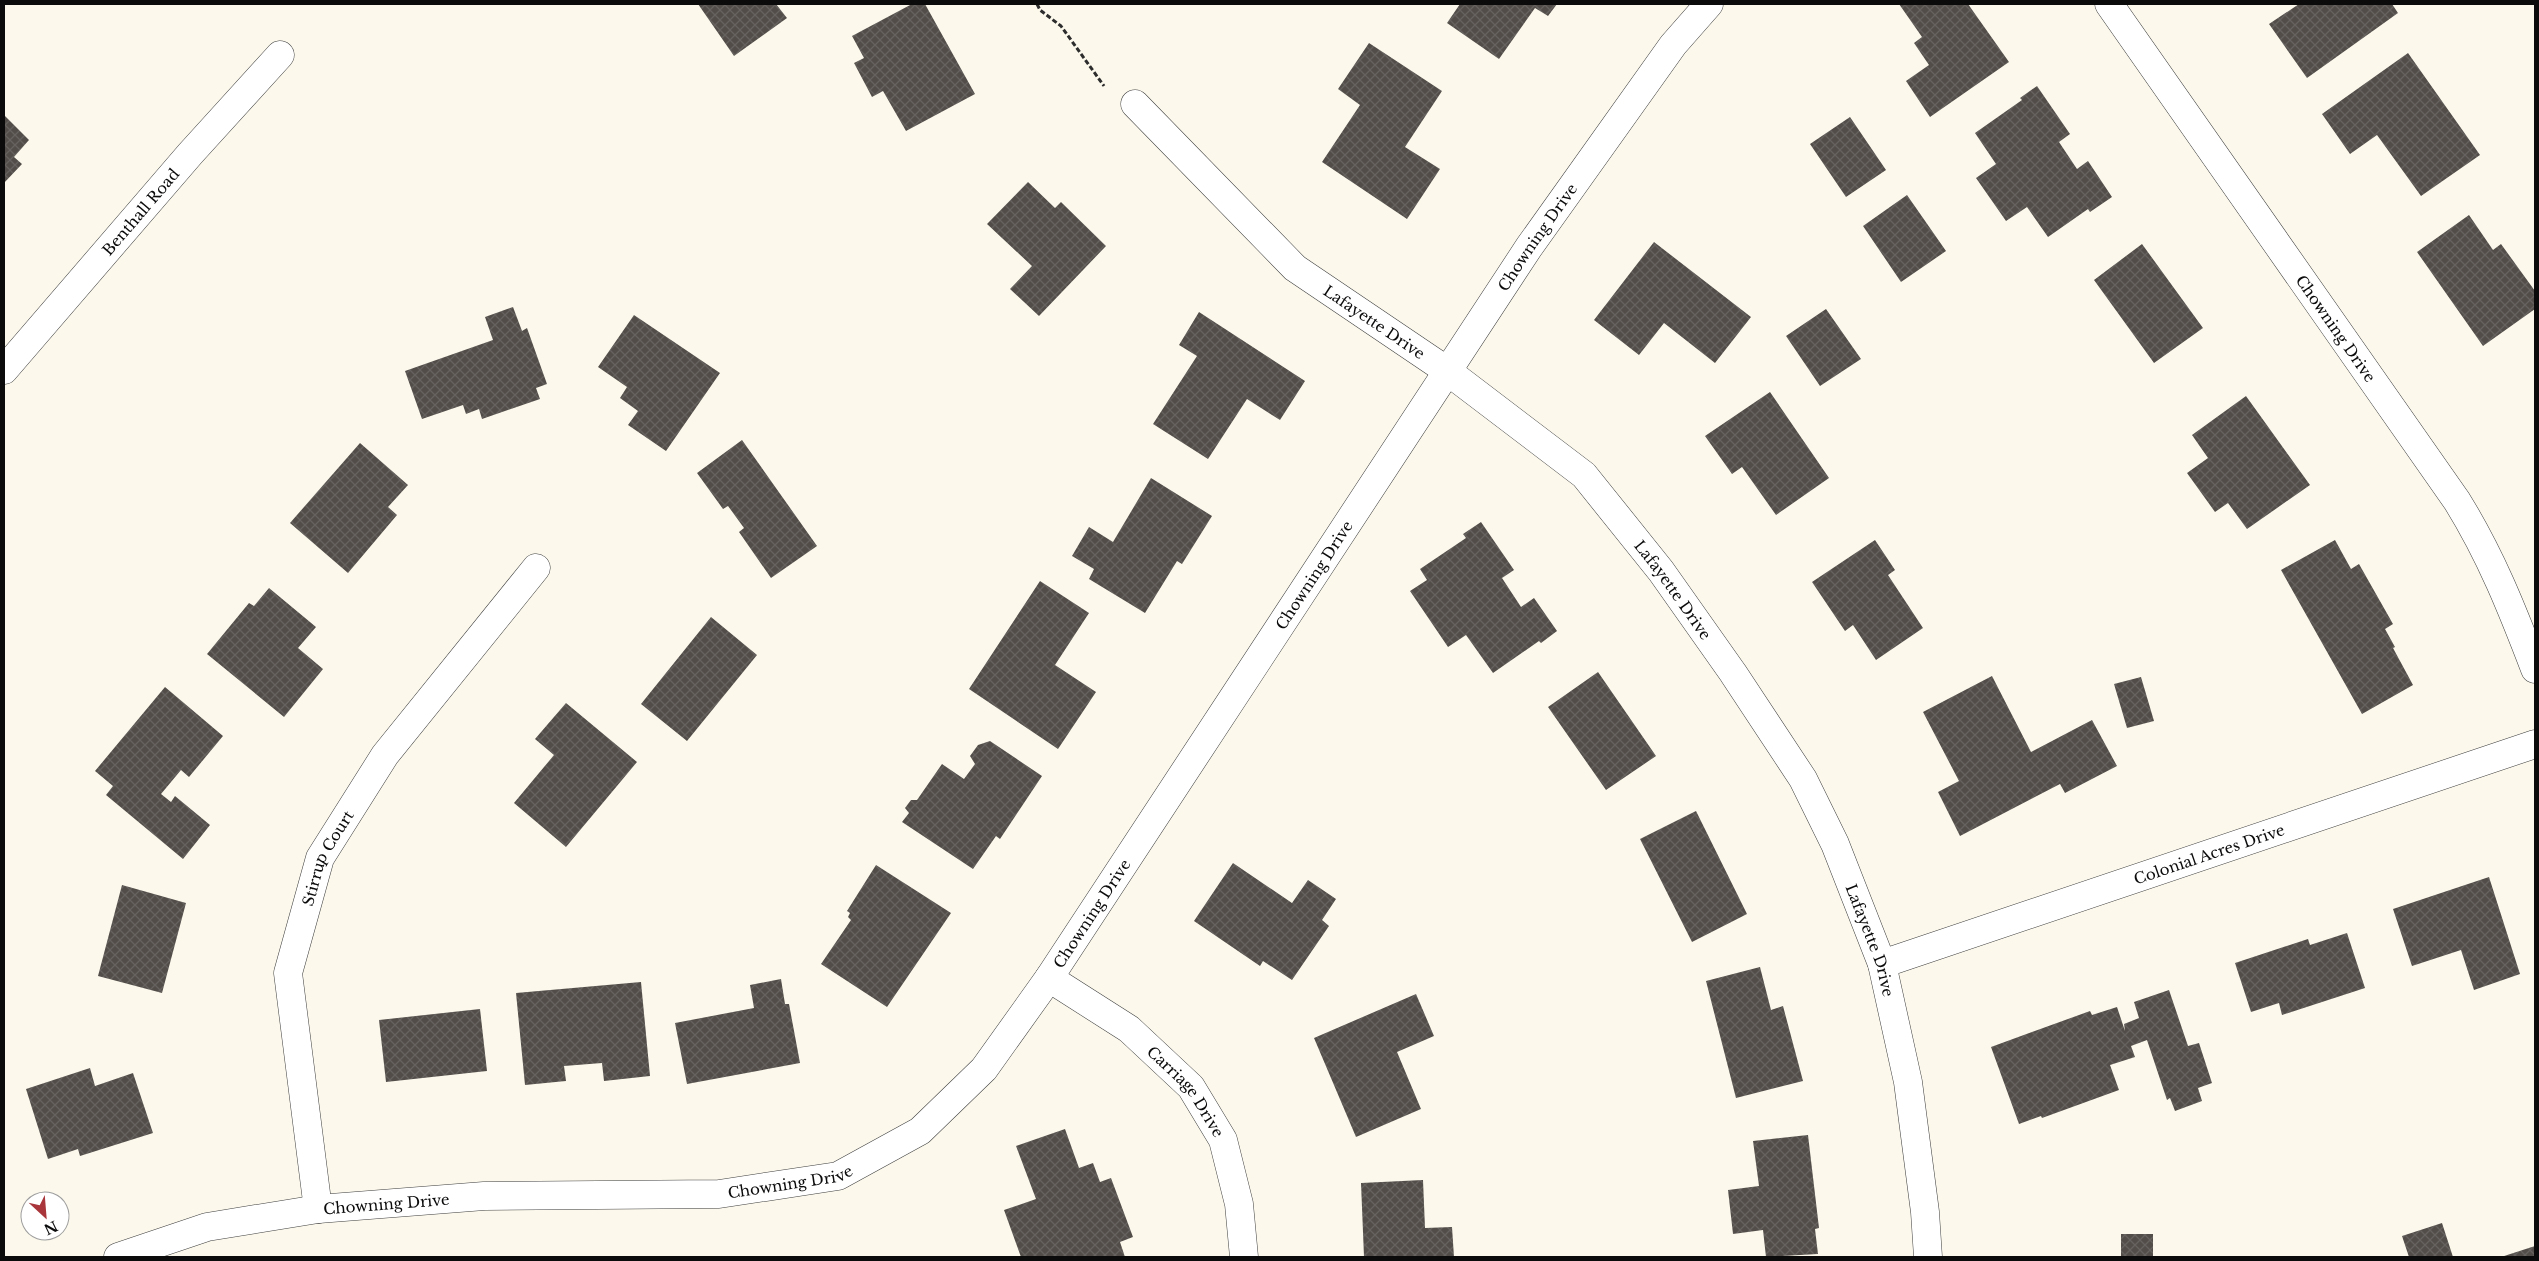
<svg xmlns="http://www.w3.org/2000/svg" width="2539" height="1261" font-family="'Libre Baskerville',serif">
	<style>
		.building { fill: url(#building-cross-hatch) }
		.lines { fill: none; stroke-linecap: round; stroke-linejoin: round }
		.street-casing { stroke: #3e3e3e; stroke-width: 29 }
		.path { stroke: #2d2d2d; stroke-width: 3; stroke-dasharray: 5 2.5; stroke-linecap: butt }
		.street { stroke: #fff; stroke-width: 28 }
		.labels { text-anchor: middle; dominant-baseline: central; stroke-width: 5; stroke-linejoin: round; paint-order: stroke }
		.street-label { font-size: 15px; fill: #0b0b0b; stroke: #fff }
	</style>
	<defs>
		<pattern id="building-cross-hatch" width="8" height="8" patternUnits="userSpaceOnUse" patternTransform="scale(1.25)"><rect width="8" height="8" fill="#524d49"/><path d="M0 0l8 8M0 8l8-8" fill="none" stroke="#66625f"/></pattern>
	</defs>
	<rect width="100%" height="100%" fill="#fcf9ec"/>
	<path class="building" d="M 698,4 L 776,4 L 787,18 L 734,56 Z
		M 912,4 L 925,4 L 975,94 L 906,131 L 883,91 L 872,97 L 854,63 L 864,58 L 852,36 Z
		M 1460,4 L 1557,4 L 1548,16 L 1535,8 L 1499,59 L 1447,23 Z
		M 1899,4 L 1968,4 L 2009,62 L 1930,117 L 1906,81 L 1929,65 L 1914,43 L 1922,37 Z
		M 2299,4 L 2392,4 L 2398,13 L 2307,78 L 2269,24 Z
		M 1369,43 L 1442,91 L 1405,147 L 1440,169 L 1407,219 L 1322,162 L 1360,105 L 1338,89 Z
		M 2408,53 L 2480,155 L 2421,196 L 2377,135 L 2350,154 L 2322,114 Z
		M 2037,86 L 2070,134 L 2059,142 L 2077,169 L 2088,161 L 2112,197 L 2090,212 L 2088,209 L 2048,237 L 2027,207 L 2006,221 L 1976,178 L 1996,164 L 1975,133 L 2022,100 L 2020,98 Z
		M 4,115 L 29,140 L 14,157 L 22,164 L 4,183 Z
		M 1850,117 L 1886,170 L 1846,197 L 1810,144 Z
		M 1028,182 L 1055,208 L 1061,202 L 1106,246 L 1039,316 L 1010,289 L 1032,266 L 987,224 Z
		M 1907,195 L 1946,251 L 1901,282 L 1863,226 Z
		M 2469,215 L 2493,250 L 2501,244 L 2535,291 L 2535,309 L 2483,346 L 2417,252 Z
		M 1654,242 L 1751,317 L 1715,363 L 1664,323 L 1639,355 L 1594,320 Z
		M 2142,244 L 2203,328 L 2154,363 L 2094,280 Z
		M 513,307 L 522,331 L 527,328 L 547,384 L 536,388 L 540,399 L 482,419 L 479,409 L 466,414 L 463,405 L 422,419 L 405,371 L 493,340 L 485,317 Z
		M 1826,309 L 1861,359 L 1820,386 L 1786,336 Z
		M 1199,312 L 1305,381 L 1280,420 L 1247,399 L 1208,459 L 1153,424 L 1197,356 L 1179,345 Z
		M 634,315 L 720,373 L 666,451 L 628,425 L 638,411 L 620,398 L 627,387 L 598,367 Z
		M 1770,392 L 1829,478 L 1776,515 L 1742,467 L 1732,474 L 1705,436 Z
		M 2246,396 L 2310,485 L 2247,529 L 2228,503 L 2215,512 L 2187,473 L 2208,458 L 2192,435 Z
		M 742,440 L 817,546 L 771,578 L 739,532 L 744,528 L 728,506 L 723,509 L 697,473 Z
		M 360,443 L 408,485 L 388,507 L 397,515 L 348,573 L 290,523 Z
		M 1151,478 L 1212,516 L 1182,564 L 1177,561 L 1145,613 L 1089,579 L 1094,569 L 1072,556 L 1089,527 L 1113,542 Z
		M 1481,522 L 1514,570 L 1502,578 L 1521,607 L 1534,598 L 1557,631 L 1541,643 L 1539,641 L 1493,673 L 1466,635 L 1448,647 L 1410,591 L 1427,580 L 1420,569 L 1466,538 L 1463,534 Z
		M 1875,540 L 1895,570 L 1888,575 L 1923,628 L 1876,660 L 1853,625 L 1845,631 L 1812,582 Z
		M 2335,540 L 2351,569 L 2359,564 L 2393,624 L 2385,629 L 2395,647 L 2393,648 L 2413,685 L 2362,714 L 2281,570 Z
		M 1040,581 L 1089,613 L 1055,665 L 1096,692 L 1058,749 L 969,689 Z
		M 269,588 L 316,627 L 298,648 L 323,669 L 284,717 L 207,654 L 249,603 L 254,606 Z
		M 711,617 L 757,655 L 687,741 L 641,704 Z
		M 1598,672 L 1656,756 L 1606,790 L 1548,707 Z
		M 1992,676 L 2031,752 L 2092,720 L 2117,766 L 2065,793 L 2060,784 L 1960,836 L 1938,792 L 1959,781 L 1923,712 Z
		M 2141,677 L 2154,721 L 2127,728 L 2114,684 Z
		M 165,687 L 223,736 L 189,777 L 181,770 L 161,794 L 171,802 L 175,796 L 210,825 L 183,859 L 106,795 L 113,786 L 95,771 Z
		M 566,703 L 637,762 L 566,847 L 514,803 L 554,755 L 535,739 Z
		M 990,741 L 1042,776 L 1000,839 L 996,836 L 973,869 L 902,822 L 909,813 L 905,808 L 911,800 L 917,800 L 942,764 L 964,779 L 975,764 L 970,756 L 978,745 Z
		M 1696,811 L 1747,914 L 1692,942 L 1640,839 Z
		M 1233,863 L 1292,903 L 1308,880 L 1336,899 L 1322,920 L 1329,926 L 1292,980 L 1263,961 L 1260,966 L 1194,921 Z
		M 876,865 L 951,913 L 887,1007 L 821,964 L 851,920 L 848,917 L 850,913 L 847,911 Z
		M 2489,877 L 2520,974 L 2474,990 L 2461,950 L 2412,966 L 2393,909 Z
		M 122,885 L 186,903 L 162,993 L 98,976 Z
		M 2347,933 L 2365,988 L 2282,1015 L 2279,1003 L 2251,1012 L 2235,963 L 2308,939 L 2310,945 Z
		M 1760,967 L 1771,1010 L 1783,1006 L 1803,1081 L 1736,1098 L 1706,981 Z
		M 781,979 L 785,1004 L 789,1004 L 800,1063 L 687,1084 L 675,1023 L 754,1008 L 750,985 Z
		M 641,982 L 650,1076 L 604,1081 L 602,1063 L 564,1066 L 566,1081 L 525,1085 L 516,993 Z
		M 2169,990 L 2188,1046 L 2199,1043 L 2212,1083 L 2198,1088 L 2202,1101 L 2175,1111 L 2170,1098 L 2167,1100 L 2147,1040 L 2131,1046 L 2135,1057 L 2110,1065 L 2119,1090 L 2042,1118 L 2041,1116 L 2019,1124 L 1991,1047 L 2090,1011 L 2092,1015 L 2117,1007 L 2125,1031 L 2124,1024 L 2139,1018 L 2134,1002 Z
		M 1416,994 L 1434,1036 L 1397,1052 L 1421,1109 L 1356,1137 L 1314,1038 Z
		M 480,1009 L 487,1071 L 386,1082 L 379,1020 Z
		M 90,1068 L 95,1086 L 133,1073 L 153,1133 L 80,1156 L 78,1149 L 48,1159 L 26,1089 Z
		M 1065,1129 L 1079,1168 L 1093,1163 L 1100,1182 L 1111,1178 L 1133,1237 L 1120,1242 L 1125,1257 L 1021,1257 L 1004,1210 L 1036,1199 L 1016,1146 Z
		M 1808,1135 L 1819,1228 L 1815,1229 L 1818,1254 L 1766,1257 L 1763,1230 L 1733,1234 L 1728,1190 L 1759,1186 L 1753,1141 Z
		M 1423,1180 L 1425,1228 L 1452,1227 L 1454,1257 L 1364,1257 L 1361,1183 Z
		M 2442,1223 L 2453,1257 L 2409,1257 L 2402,1236 Z
		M 2121,1234 L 2153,1234 L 2153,1257 L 2121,1257 Z
		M 2535,1246 L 2535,1257 L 2501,1257 Z"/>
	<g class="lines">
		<g class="street-casing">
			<g id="street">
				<path id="s1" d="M 2109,4 L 2457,501 C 2491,556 2512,609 2535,669"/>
				<path id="s2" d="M 1135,104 L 1295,268 L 1446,370 L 1584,475 L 1661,571 L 1733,673 L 1803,779 L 1835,844 L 1882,964 L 1908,1082 L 1925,1212 L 1928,1257"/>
				<path id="s3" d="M 4,370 L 190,154 L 280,55"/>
				<path id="s4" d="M 1882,964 L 2535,744"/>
				<path id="s5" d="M 1049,978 L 1129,1029 L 1191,1087 L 1223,1140 L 1239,1204 L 1244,1257"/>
				<path id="s6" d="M 318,1209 L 288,973 L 320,858 L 385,755 L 536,568"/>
				<path id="s7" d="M 118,1257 L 207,1227 L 318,1209 L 484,1196 L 719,1194 L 838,1176 L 920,1131 L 984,1069 L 1049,978 L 1529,247 L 1673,45 L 1709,4"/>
			</g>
		</g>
		<path class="path" d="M 1037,4 L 1040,10 L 1061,26 L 1104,86"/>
		<use href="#street" class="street"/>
	</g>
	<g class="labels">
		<g class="street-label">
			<text stroke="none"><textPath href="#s3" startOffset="209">Benthall Road</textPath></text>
			<text stroke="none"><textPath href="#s7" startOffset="1910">Chowning Drive</textPath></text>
			<text stroke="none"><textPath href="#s2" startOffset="325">Lafayette Drive</textPath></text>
			<text stroke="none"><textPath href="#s1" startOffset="396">Chowning Drive</textPath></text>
			<text stroke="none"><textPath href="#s7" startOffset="1505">Chowning Drive</textPath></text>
			<text stroke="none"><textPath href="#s2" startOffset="730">Lafayette Drive</textPath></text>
			<text stroke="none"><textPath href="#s4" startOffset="345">Colonial Acres Drive</textPath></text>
			<text stroke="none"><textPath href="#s6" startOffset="360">Stirrup Court</textPath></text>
			<text stroke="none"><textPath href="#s7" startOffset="1100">Chowning Drive</textPath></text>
			<text stroke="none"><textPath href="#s2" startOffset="1135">Lafayette Drive</textPath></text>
			<text stroke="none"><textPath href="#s5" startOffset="180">Carriage Drive</textPath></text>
			<text stroke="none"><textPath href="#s7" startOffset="680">Chowning Drive</textPath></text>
			<text stroke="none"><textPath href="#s7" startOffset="275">Chowning Drive</textPath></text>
		</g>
	</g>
	<rect width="2539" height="1261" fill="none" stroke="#0b0b0b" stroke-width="10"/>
	<g transform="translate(45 1216) rotate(154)"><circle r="24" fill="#ffffff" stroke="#9d9d9d"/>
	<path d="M0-4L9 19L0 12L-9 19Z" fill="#a8363b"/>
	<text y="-8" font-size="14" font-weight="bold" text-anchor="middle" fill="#0b0b0b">N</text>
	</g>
</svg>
